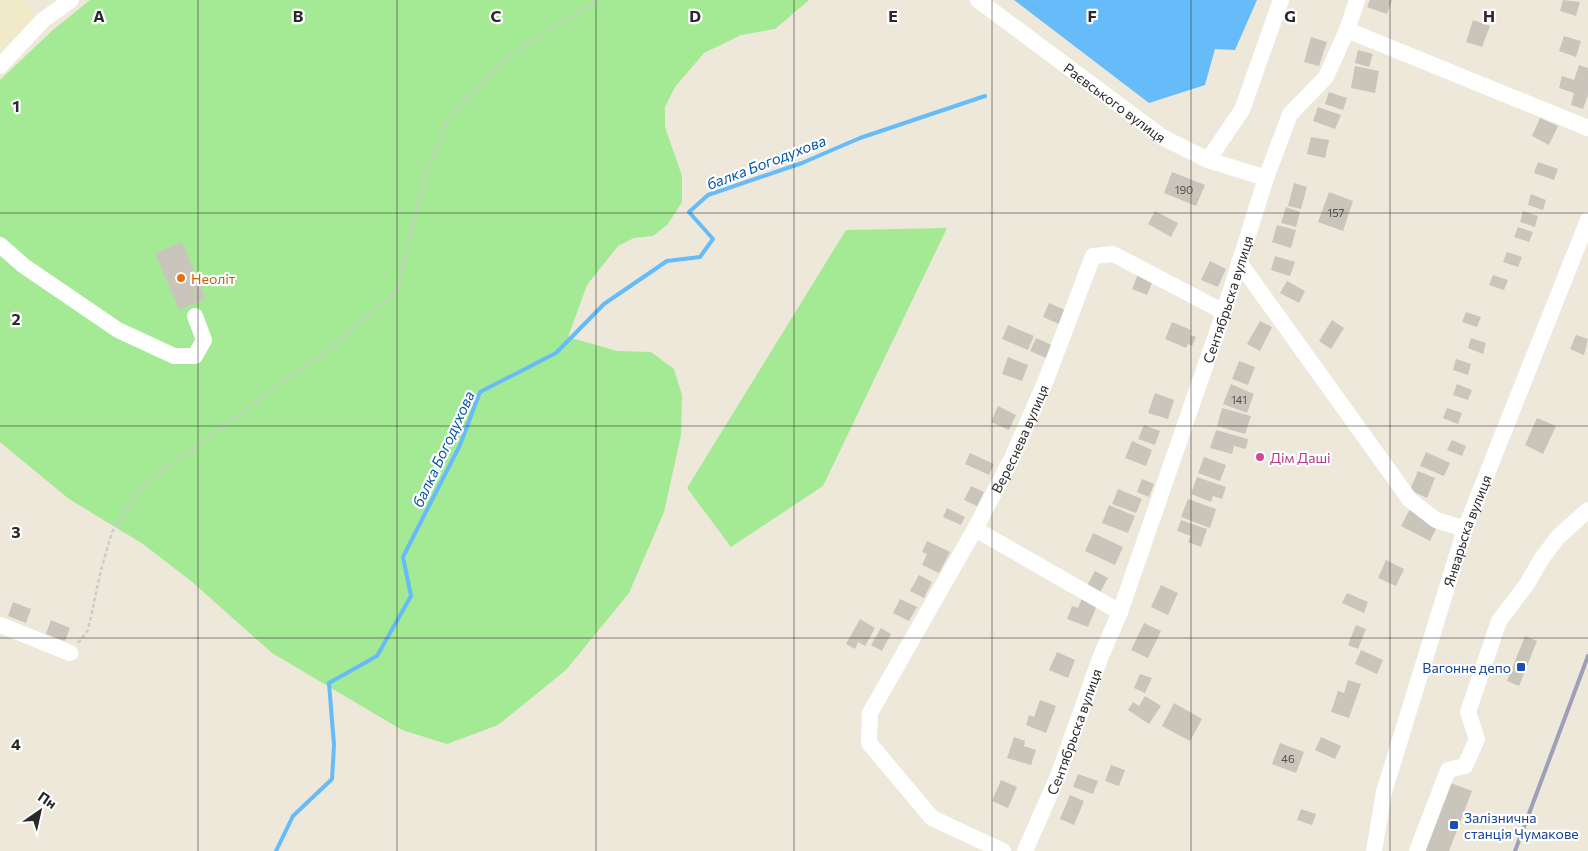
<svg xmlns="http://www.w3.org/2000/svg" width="1588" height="851" font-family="Commissioner,sans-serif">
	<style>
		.education { fill: #f1eac9 }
		.green { fill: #a4e993 }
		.water { fill: #66bcf8 }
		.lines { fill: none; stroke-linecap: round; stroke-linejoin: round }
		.stream { stroke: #66bcf8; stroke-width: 4 }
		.building { fill: #c9c5bb }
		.path { stroke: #ccc; stroke-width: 2.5; stroke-dasharray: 4 2.5; stroke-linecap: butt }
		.minor { stroke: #fff; stroke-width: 16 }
		.rail { stroke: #9e9eb6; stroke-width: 4 }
		.grid { fill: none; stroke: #2a2a2a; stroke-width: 1; stroke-opacity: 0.55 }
		.food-dot { fill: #e8710a; stroke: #fff; stroke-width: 2 }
		.hotel-dot { fill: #d1479c; stroke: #fff; stroke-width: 2 }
		.transit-dot { fill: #1a4fb4; stroke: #fff; stroke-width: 2 }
		.labels { text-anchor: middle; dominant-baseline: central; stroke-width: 4.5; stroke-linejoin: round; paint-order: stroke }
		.number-label { font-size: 11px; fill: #52514e }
		.street-label { font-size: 14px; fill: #2a2a2a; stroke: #fff }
		.food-label { font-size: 14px; fill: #c56008; stroke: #fff; text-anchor: start }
		.hotel-label { font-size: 14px; fill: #b23c85; stroke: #fff; text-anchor: start }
		.transit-label { font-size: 14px; fill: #164399; stroke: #fff; text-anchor: end }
		.water-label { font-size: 15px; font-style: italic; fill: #0356a6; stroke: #fff }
		.grid-label { font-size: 16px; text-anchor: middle; font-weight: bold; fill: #2a2a2a; stroke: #fff; stroke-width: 4.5; stroke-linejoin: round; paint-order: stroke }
	</style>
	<rect width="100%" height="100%" fill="#eee8db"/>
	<path class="education" d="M 0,0 L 26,0 L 37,18 L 0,52 Z"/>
	<path class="green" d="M 90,0 L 809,0 L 775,29 L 741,35 L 704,53 L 675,87 L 665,107 L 665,127 L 682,176 L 682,202 L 668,224 L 653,236 L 634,238 L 618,246 L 587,285 L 568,337 L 617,351 L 651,352 L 674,369 L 682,395 L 681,435 L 664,512 L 629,593 L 566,670 L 498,725 L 447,744 L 402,730 L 272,653 L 191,581 L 143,544 L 69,499 L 0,442 L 0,80 L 53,30 Z
		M 947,228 L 823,486 L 731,547 L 687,488 L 846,230 Z"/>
	<path class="water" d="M 1014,0 L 1257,0 L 1235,50 L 1215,49 L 1205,85 L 1149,103 Z"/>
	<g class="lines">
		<path class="stream" d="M 276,851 L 293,816 L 332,779 L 334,745 L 329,683 L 377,656 L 411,596 L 403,557 L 460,445 L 480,392 L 556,353 L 604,304 L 667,261 L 700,257 L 713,239 L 689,212 L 708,195 L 802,163 L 860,138 L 985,96"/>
	</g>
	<path class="building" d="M 1370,0 L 1392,0 L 1387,14 L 1367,7 Z
		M 1563,0 L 1580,2 L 1576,16 L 1560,11 Z
		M 1473,20 L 1490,26 L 1482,47 L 1466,42 Z
		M 1564,36 L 1581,41 L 1576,57 L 1559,51 Z
		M 1311,37 L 1327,42 L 1319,66 L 1304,62 Z
		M 1358,50 L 1373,54 L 1369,67 L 1355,63 Z
		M 1579,65 L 1588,68 L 1588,95 L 1583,109 L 1571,105 L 1574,93 L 1559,88 L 1562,76 L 1574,80 Z
		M 1355,66 L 1379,71 L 1375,93 L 1351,88 Z
		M 1329,92 L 1347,98 L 1343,110 L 1325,104 Z
		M 1318,107 L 1341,115 L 1335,129 L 1313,121 Z
		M 1540,118 L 1558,126 L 1549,145 L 1532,136 Z
		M 1311,137 L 1329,140 L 1325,158 L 1307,154 Z
		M 1538,162 L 1558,169 L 1554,180 L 1534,173 Z
		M 1172,172 L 1205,185 L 1196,206 L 1164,193 Z
		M 1294,183 L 1307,187 L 1301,209 L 1288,206 Z
		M 1329,192 L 1353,201 L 1343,231 L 1318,222 Z
		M 1531,194 L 1546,200 L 1543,210 L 1528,205 Z
		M 1286,207 L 1300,212 L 1296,227 L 1281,223 Z
		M 1155,211 L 1178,223 L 1171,237 L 1148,224 Z
		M 1523,211 L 1538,216 L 1535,227 L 1520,222 Z
		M 1277,225 L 1296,230 L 1291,248 L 1272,242 Z
		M 1518,227 L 1533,232 L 1529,242 L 1514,237 Z
		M 182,242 L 206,299 L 179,310 L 155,253 Z
		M 1507,252 L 1522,257 L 1518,267 L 1503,262 Z
		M 1275,256 L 1295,262 L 1290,276 L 1271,270 Z
		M 1210,261 L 1226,269 L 1218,287 L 1201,280 Z
		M 1138,274 L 1153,280 L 1147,295 L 1132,289 Z
		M 1493,275 L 1508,280 L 1504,290 L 1489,285 Z
		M 1287,281 L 1305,291 L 1299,303 L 1280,293 Z
		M 1049,303 L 1065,310 L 1059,324 L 1043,317 Z
		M 1466,312 L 1481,317 L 1477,327 L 1462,322 Z
		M 1332,320 L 1344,328 L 1331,349 L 1319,341 Z
		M 1260,321 L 1272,327 L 1260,351 L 1247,344 Z
		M 1172,322 L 1191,330 L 1190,335 L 1196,337 L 1192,346 L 1188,344 L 1186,348 L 1165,339 Z
		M 1008,325 L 1034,336 L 1028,350 L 1002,339 Z
		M 1576,335 L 1588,339 L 1584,355 L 1570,349 Z
		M 1036,338 L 1052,345 L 1046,358 L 1030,351 Z
		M 1471,338 L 1486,343 L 1483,354 L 1468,348 Z
		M 1008,357 L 1028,365 L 1022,381 L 1002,374 Z
		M 1456,359 L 1471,364 L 1468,375 L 1453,370 Z
		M 1239,361 L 1255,367 L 1248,385 L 1232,379 Z
		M 1231,384 L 1254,394 L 1247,413 L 1223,404 Z
		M 1457,384 L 1472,390 L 1468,400 L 1453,395 Z
		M 1155,393 L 1174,400 L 1168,419 L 1148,413 Z
		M 998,406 L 1016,415 L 1009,430 L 991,422 Z
		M 1222,408 L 1251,416 L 1245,434 L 1217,426 Z
		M 1447,408 L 1462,413 L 1458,424 L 1443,418 Z
		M 1537,418 L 1556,426 L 1543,454 L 1525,445 Z
		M 1144,425 L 1160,431 L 1155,445 L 1138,439 Z
		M 1216,430 L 1248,439 L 1246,449 L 1234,446 L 1232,454 L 1210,448 Z
		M 1452,440 L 1466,446 L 1462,456 L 1447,450 Z
		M 1132,441 L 1152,450 L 1146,466 L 1125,458 Z
		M 1426,452 L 1450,463 L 1444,476 L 1420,466 Z
		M 970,453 L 994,464 L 989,475 L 965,464 Z
		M 1204,457 L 1226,465 L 1220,481 L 1198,473 Z
		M 1418,471 L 1435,478 L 1427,498 L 1410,490 Z
		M 1197,477 L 1226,487 L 1222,499 L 1213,496 L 1211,502 L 1191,494 Z
		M 1142,479 L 1154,484 L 1149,497 L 1137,492 Z
		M 971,486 L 984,492 L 977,506 L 964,500 Z
		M 1118,489 L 1142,499 L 1136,513 L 1112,504 Z
		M 1188,499 L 1216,509 L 1210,528 L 1181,517 Z
		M 1109,505 L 1135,516 L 1128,533 L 1102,523 Z
		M 947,508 L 965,517 L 961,525 L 943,517 Z
		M 1410,509 L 1439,523 L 1430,541 L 1401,526 Z
		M 1181,520 L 1207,529 L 1201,547 L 1188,542 L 1191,536 L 1177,531 Z
		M 1093,533 L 1123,547 L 1115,565 L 1085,551 Z
		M 927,541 L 950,552 L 939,573 L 922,565 L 927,554 L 922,552 Z
		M 1386,560 L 1404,569 L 1396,586 L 1378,578 Z
		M 1095,571 L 1108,578 L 1098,596 L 1085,589 Z
		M 919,575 L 932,582 L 924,598 L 910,591 Z
		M 1161,585 L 1178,593 L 1168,615 L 1151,607 Z
		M 1347,593 L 1368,602 L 1364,613 L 1342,603 Z
		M 1083,596 L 1098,603 L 1088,627 L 1067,619 L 1072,606 L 1078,608 Z
		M 900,599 L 917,607 L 909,621 L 893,613 Z
		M 13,602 L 31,609 L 26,623 L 8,616 Z
		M 860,619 L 875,628 L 865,646 L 858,642 L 855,649 L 846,644 Z
		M 51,620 L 70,628 L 65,641 L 46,634 Z
		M 1144,623 L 1161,631 L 1148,658 L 1131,650 Z
		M 1356,625 L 1366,629 L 1358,649 L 1348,645 Z
		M 881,628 L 891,634 L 882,651 L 871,645 Z
		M 1525,636 L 1537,641 L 1519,686 L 1507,681 Z
		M 1361,650 L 1383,660 L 1377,674 L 1355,664 Z
		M 1057,652 L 1075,660 L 1068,678 L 1049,670 Z
		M 1140,674 L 1152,678 L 1145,693 L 1134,688 Z
		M 1348,680 L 1361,684 L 1349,718 L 1331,712 L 1338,691 L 1344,693 Z
		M 1145,696 L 1161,706 L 1149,724 L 1128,710 L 1133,702 L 1139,706 Z
		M 1040,700 L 1056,706 L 1046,733 L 1026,725 L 1029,715 L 1034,717 Z
		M 1174,703 L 1202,719 L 1190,741 L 1162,726 Z
		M 1014,737 L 1025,741 L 1024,746 L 1036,750 L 1031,765 L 1007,758 Z
		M 1321,737 L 1341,746 L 1335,759 L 1315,750 Z
		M 1280,743 L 1304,752 L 1296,773 L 1272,764 Z
		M 1111,765 L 1125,770 L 1119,786 L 1105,781 Z
		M 1078,774 L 1098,781 L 1093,794 L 1073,787 Z
		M 1001,780 L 1017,787 L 1008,808 L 992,801 Z
		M 1448,782 L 1472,791 L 1449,851 L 1422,851 Z
		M 1070,795 L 1084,801 L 1074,825 L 1060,819 Z
		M 1301,809 L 1316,814 L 1312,825 L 1297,820 Z"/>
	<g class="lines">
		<path class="path" d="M 78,643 L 88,630 L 101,570 L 112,532 L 144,484 L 338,342 L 397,291 L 426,172 L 449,118 L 504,59 L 597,0"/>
		<g class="minor">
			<path id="s1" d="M 978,0 L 1162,137 L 1208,160 L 1266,178"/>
			<path d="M 1347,30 L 1588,128"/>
			<path d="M 0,66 L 43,20 L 71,0"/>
			<path d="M 1208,160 L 1242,110 L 1281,0"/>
			<path d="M 0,245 L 24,266 L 118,330 L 174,356 L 195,356 L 204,340 L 195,316"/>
			<path d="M 1239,262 L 1410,500 L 1436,520 L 1465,529"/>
			<path d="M 975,529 L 1120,612"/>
			<path d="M 0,625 L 70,653"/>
			<path id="s2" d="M 1003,851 L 932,818 L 869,743 L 870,713 L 975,529 L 1012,458 L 1046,380 L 1093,256 L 1113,254 L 1224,312"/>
			<path id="s3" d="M 1025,851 L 1058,776 L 1101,656 L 1120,612 L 1224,312 L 1266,178 L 1290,114 L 1326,77 L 1347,30 L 1357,0"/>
			<path id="s4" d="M 1374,851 L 1384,792 L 1465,529 L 1588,220"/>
			<path d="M 1417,851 L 1448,770 L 1465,766 L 1477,739 L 1468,712 L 1499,621 L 1527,584 L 1542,558 L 1558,537 L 1588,510"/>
		</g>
		<path class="rail" d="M 1515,851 L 1588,656"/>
	</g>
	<path class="grid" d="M 198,0 L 198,851M 397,0 L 397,851M 596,0 L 596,851M 794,0 L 794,851M 992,0 L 992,851M 1191,0 L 1191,851M 1390,0 L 1390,851M 0,213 L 1588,213M 0,426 L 1588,426M 0,638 L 1588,638"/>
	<circle class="food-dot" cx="181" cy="278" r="5"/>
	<circle class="hotel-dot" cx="1260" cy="457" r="5"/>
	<g class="transit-dot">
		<rect x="1516" y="662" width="10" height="10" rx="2.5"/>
		<rect x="1449" y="820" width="10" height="10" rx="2.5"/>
	</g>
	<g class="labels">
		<g class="number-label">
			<text x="1184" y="189">190</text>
			<text x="1336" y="212">157</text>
			<text x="1239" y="399">141</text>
			<text x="1288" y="758">46</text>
		</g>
		<g class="street-label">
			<text stroke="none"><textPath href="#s1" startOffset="171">Раєвського вулиця</textPath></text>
			<text stroke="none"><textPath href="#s3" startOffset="588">Сентябрьска вулиця</textPath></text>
			<text stroke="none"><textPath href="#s2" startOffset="519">Вереснева вулиця</textPath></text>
			<text stroke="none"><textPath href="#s4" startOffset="334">Январьска вулиця</textPath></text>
			<text stroke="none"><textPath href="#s3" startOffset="129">Сентябрьска вулиця</textPath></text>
		</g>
		<g class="food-label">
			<text x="191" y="278">Неоліт</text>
		</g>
		<g class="hotel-label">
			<text x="1270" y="457">Дім Даші</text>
		</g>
		<g class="transit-label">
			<text x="1511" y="667">Вагонне депо</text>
			<text x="1464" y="817" text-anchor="start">Залізнична<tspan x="1464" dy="16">станція Чумакове</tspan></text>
		</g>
		<g class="water-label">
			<text transform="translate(766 162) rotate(-21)">балка Богодухова</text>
			<text transform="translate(443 449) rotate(-65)">балка Богодухова</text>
		</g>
	</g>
	<g class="grid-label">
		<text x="99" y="22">A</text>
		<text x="298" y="22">B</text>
		<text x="496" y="22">C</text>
		<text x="695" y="22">D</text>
		<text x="893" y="22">E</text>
		<text x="1092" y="22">F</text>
		<text x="1290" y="22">G</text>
		<text x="1489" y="22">H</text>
		<text x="16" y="112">1</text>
		<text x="16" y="325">2</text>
		<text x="16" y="538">3</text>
		<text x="16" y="750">4</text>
	</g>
	<g transform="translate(40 811) rotate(34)" stroke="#ffffff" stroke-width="4" paint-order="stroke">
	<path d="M0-4L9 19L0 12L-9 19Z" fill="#2a2a2a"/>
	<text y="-8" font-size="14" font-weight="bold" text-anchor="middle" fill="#2a2a2a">Пн</text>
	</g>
</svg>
